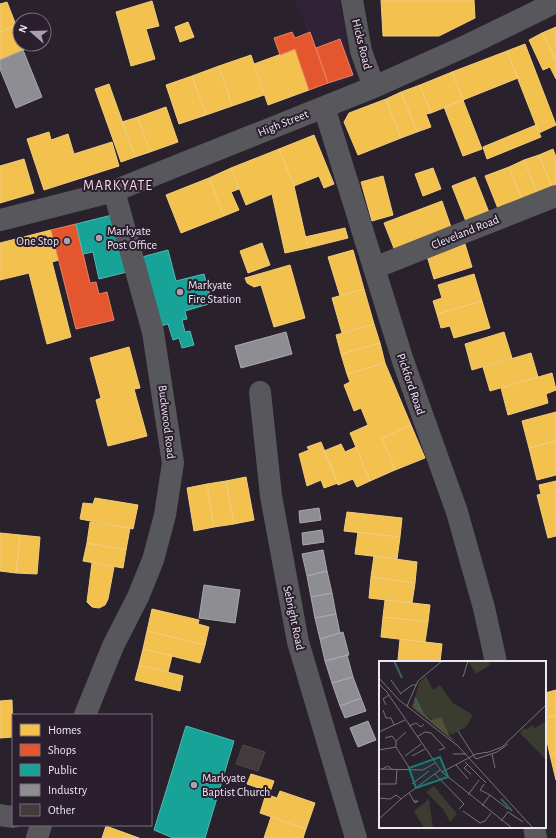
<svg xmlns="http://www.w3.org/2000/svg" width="556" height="838" font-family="'Alegreya Sans',sans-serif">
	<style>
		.built { fill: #312337 }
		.homes { fill: #f2c14e; stroke: #f1cc7f }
		.shops { fill: #e4572e; stroke: #e78268 }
		.public { fill: #17a398; stroke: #58b7b3 }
		.industry { fill: #8d8d92; stroke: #aaa8ae }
		.building { fill: #413b3c; stroke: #4e494a }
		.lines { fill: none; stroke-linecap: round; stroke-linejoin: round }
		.minor { stroke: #58575b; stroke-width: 22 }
		.poi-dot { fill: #a9a1ac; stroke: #2b1f2f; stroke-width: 1.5 }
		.labels { text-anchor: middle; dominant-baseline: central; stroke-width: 4; stroke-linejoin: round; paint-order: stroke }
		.street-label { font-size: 12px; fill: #eee6f1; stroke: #2b1f2f }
		.poi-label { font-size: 12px; fill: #eee6f1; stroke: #2b1f2f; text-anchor: start }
		.quarter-label { font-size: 14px; letter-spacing: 1px; fill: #f8d8e6; stroke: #2b1f2f }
		.inset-river { fill: none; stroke: #3c5f65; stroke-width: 2 }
		.inset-road { fill: none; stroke: #78707b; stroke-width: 1 }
		.view { fill: #1a7c75; fill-opacity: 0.15; stroke: #1a7c75; stroke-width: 2 }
		.inset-edge { fill: none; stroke: #eee6f1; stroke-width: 2 }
	</style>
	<rect width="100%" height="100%" fill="#29222c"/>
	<path class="built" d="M 295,0 L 339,0 L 354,78 L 330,86 Z"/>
	<path class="homes" d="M 381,0 L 474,0 L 475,18 L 439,36 L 383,36 Z
		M 152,1 L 159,26 L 146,29 L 155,59 L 131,66 L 116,12 Z
		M 7,2 L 16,25 L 0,32 L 0,4 Z
		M 188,22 L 194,37 L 180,42 L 175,27 Z
		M 16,25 L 20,34 L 20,44 L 24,44 L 26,49 L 0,60 L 0,32 Z
		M 556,27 L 556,61 L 542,33 Z
		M 542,33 L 556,61 L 556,79 L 550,67 L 543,70 L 529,40 Z
		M 525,44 L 556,125 L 539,133 L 507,51 Z
		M 295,49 L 309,90 L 268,105 L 254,64 Z
		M 507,51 L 518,78 L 463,100 L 452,72 Z
		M 251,55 L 264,95 L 232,106 L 219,66 Z
		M 219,66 L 232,106 L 206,115 L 192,76 Z
		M 452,72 L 463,100 L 431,113 L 420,85 Z
		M 192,76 L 206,115 L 179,124 L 166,85 Z
		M 109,84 L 135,157 L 121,162 L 95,89 Z
		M 420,85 L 431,113 L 426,114 L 431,127 L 417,132 L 401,92 Z
		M 401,92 L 417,132 L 401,138 L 386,99 Z
		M 386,99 L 401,138 L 358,155 L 344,122 L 349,113 Z
		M 463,100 L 482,149 L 463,156 L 444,107 Z
		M 166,107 L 178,142 L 150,152 L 138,117 Z
		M 138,117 L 150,152 L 135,157 L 122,122 Z
		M 536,125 L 541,137 L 487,159 L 483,147 Z
		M 49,132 L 51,140 L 68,134 L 74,154 L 112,142 L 119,166 L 44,190 L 27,139 Z
		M 314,135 L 334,184 L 324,188 L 319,176 L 294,186 L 279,149 Z
		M 279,149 L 294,186 L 308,248 L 285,253 L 272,194 L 246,205 L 231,168 Z
		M 553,149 L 556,157 L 556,189 L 553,190 L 539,155 Z
		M 539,155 L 553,190 L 538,196 L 524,160 Z
		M 24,159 L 34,193 L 0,203 L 0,166 Z
		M 524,160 L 538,196 L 523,202 L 509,167 Z
		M 509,167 L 523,202 L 499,211 L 485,176 Z
		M 231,168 L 239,189 L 231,192 L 239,210 L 224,216 L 209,178 Z
		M 433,168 L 441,189 L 423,196 L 415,174 Z
		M 383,176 L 393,215 L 372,221 L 361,182 Z
		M 475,177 L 490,215 L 467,224 L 452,186 Z
		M 209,178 L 224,216 L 181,233 L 166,195 Z
		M 442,201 L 452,230 L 395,251 L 384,223 Z
		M 345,228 L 348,238 L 308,248 L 305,237 Z
		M 51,230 L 59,260 L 52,262 L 71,337 L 47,344 L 29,273 L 0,280 L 0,243 Z
		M 262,243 L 270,265 L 248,273 L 240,251 Z
		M 465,244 L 472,267 L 434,279 L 427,256 Z
		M 353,250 L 364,289 L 340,296 L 328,257 Z
		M 290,265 L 305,318 L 274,327 L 261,285 L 254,287 L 247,283 L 245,278 Z
		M 474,274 L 482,301 L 437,314 L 433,301 L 442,298 L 438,285 Z
		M 364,289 L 374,324 L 342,333 L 332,298 Z
		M 482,301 L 490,328 L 454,338 L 450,326 L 441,328 L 437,314 Z
		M 374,324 L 380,343 L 341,354 L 336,335 Z
		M 504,332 L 512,358 L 472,370 L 465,344 Z
		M 380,343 L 385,363 L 347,374 L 341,354 Z
		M 129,347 L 140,388 L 134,389 L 147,436 L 108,446 L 96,400 L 101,398 L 90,358 Z
		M 531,353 L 538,377 L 490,391 L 483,367 Z
		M 385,363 L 411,425 L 382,438 L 395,470 L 370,481 L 350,433 L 368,425 L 361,408 L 354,411 L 344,385 L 350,382 L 347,374 Z
		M 552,373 L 556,390 L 546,394 L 548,403 L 508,415 L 501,388 Z
		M 556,412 L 556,441 L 529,448 L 522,421 Z
		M 411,425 L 425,458 L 395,470 L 382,438 Z
		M 556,441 L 556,475 L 537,480 L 529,448 Z
		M 321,442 L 338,483 L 324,488 L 321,480 L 307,486 L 299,454 L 309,450 L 307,447 Z
		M 341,444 L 345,452 L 356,447 L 370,481 L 357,487 L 353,479 L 338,485 L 324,451 Z
		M 246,477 L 254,520 L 234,524 L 226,481 Z
		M 226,481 L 234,524 L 214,527 L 207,484 Z
		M 556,481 L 556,536 L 548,538 L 537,495 L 541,494 L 539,485 Z
		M 207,484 L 214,527 L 194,531 L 187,488 Z
		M 95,498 L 138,505 L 133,529 L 80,519 L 83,503 L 93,504 Z
		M 347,512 L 402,518 L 400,537 L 344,531 Z
		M 90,522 L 130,528 L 126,550 L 87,543 Z
		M 358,532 L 400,537 L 397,559 L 355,554 Z
		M 0,533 L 20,535 L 16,573 L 0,571 Z
		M 20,535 L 40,537 L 37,574 L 16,573 Z
		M 87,543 L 126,550 L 123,568 L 83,561 Z
		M 374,556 L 417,562 L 415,583 L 371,577 Z
		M 92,563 L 114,567 L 108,599 L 105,605 L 99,608 L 92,607 L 87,602 Z
		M 371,577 L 415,583 L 412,603 L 369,598 Z
		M 385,600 L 430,605 L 428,622 L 383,617 Z
		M 152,609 L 199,620 L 198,624 L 209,627 L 205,645 L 147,631 Z
		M 383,617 L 428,622 L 425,642 L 381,637 Z
		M 147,631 L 205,645 L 200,663 L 143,649 Z
		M 400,639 L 442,644 L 440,662 L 398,660 Z
		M 143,649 L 172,656 L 168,672 L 139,665 Z
		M 139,665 L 183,676 L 180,691 L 135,680 Z
		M 556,690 L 556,715 L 545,718 L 545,693 Z
		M 12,700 L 13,737 L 0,738 L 0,701 Z
		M 556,715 L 556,753 L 550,755 L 545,732 L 545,718 Z
		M 556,753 L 556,780 L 550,755 Z
		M 251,774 L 274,781 L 270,792 L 247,784 Z
		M 280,791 L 315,803 L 306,829 L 260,813 L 266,794 L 277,798 Z
		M 271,817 L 306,829 L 303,838 L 264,838 Z
		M 106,826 L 139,838 L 102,838 Z"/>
	<path class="shops" d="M 292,32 L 295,38 L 310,32 L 328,83 L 309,90 L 295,49 L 280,55 L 274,38 Z
		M 340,39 L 353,75 L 328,83 L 316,48 Z
		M 76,224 L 90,283 L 96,282 L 99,294 L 107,292 L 114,320 L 76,329 L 51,230 Z"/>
	<path class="public" d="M 112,215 L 127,272 L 99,279 L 93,252 L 83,254 L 76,224 Z
		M 168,250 L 176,281 L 204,274 L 212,303 L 185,311 L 187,319 L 182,320 L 185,332 L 190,331 L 194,345 L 182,348 L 179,338 L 173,340 L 168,324 L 161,326 L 142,257 Z
		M 186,726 L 234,741 L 205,838 L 173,838 L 154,830 Z"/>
	<path class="industry" d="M 23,50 L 42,97 L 16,108 L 0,69 L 0,60 Z
		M 286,332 L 292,354 L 241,368 L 235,346 Z
		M 319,508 L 321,520 L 300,523 L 299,511 Z
		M 322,530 L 324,542 L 303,545 L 302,533 Z
		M 323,550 L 327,571 L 307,576 L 302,554 Z
		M 327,571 L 332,593 L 311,597 L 307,576 Z
		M 204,585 L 240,590 L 235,623 L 199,618 Z
		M 332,593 L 336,614 L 315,618 L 311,597 Z
		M 336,614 L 340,633 L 320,639 L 315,618 Z
		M 343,632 L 349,655 L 325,661 L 320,639 Z
		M 347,655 L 353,677 L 332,683 L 325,661 Z
		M 353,677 L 361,698 L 340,706 L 332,683 Z
		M 361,698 L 366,711 L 345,718 L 340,706 Z
		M 368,721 L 376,740 L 358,747 L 350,728 Z"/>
	<path class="building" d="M 243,745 L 265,752 L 258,771 L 236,764 Z"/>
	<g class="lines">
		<path class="minor" d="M 352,0 L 361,51 L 374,87
			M 324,107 L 403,361 L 457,512 L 484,608 L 496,662
			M 0,220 L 114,191 L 374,87 L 470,44 L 556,2
			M 374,268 L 556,196
			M 260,392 L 271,496 L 298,642 L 356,838
			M 85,715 L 113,646 L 138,597 L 153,560 L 165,515 L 173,463 L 153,332 L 114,191
			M 0,815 L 13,817
			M 534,827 L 536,838
			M 37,838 L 41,825"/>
	</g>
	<g class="poi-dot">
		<circle cx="99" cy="238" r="4"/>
		<circle cx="67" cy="241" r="4"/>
		<circle cx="180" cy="292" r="4"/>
		<circle cx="194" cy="785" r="4"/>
	</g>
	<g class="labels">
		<g class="street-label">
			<text transform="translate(362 44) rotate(76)">Hicks Road</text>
			<text transform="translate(283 123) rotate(-22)">High Street</text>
			<text transform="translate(465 232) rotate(-22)">Cleveland Road</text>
			<text transform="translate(411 384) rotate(71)">Pickford Road</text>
			<text transform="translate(167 422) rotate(83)">Buckwood Road</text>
			<text transform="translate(294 618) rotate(78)">Sebright Road</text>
		</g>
		<g class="poi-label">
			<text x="107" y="231">Markyate<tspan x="107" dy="14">Post Office</tspan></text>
			<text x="59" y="241" text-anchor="end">One Stop</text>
			<text x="188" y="285">Markyate<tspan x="188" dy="14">Fire Station</tspan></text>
			<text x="202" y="778">Markyate<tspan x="202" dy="14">Baptist Church</tspan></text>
		</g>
		<g class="quarter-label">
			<text x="118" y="186">MARKYATE</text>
		</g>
	</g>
	<g transform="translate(379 661)">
		<rect width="167" height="167" fill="#29222c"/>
		<path d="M 89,0 L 107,0 L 112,3 L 97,13 ZM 47,15 L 54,29 L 61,24 L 74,42 L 94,54 L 87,66 L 72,74 L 44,51 L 36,37 L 40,22 ZM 167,60 L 167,99 L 141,72 L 145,67 L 147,69 L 153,64 L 156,67 ZM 55,125 L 78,153 L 71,161 L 64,148 L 47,131 ZM 50,138 L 54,167 L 45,167 L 35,150 Z" fill="#393c2e"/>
		<path d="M 36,37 L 44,51 L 52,59 L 62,56 L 70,74 L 77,82 L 33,46 Z" fill="#4e523b"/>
		<path class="inset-river" d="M 15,0 L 23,17M 36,37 L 43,51M 122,138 L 133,150"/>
		<path class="inset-road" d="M 84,16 L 89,0M 0,17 L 20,39 L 79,85 L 154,167M 12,19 L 22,33M 0,23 L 7,30 L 63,111 L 133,167M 21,33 L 33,24 L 37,24M 7,44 L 4,38 L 10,34M 28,45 L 39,20 L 63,0M 4,49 L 7,57 L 12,57 L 15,64M 30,65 L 37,62 L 42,66 L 45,63M 79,70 L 97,98 L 118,91 L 129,83M 0,71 L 26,59M 38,76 L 46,71 L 52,72 L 66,87 L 60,89M 6,77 L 13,75 L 17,80M 17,86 L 31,108M 17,86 L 17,80 L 27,71M 0,89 L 17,86M 74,93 L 87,93M 113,93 L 116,107M 26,95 L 42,83M 33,95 L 46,88M 86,101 L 107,122M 77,104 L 89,118M 88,104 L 85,107 L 92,113M 0,108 L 44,109 L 56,102M 3,108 L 9,105 L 14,109M 63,111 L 97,93 L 110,91 L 123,86 L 167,44M 56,113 L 85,143 L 80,148M 0,123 L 17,123 L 18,108M 33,123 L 50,110M 105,123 L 101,129 L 111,134M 30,132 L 36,142 L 39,140 L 35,140M 89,134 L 100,119M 0,137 L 11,138 L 17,134 L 22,138M 103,145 L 111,134 L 129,148M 84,150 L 101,162 L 106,160 L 112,152M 0,158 L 23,137 L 61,109M 122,160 L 129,151 L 144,161"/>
		<path class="view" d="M 61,96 L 69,116 L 37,127 L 30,107 Z"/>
		<rect width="167" height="167" class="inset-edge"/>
	</g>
	<rect x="12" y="714" width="140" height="112" fill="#2b1f2f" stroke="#796f7d"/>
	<rect x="20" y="724" width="20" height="12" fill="#f2c14e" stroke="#796f7d"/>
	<text x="48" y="734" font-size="12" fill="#eee6f1">Homes</text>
	<rect x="20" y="744" width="20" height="12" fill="#e4572e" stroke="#796f7d"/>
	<text x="48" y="754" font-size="12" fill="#eee6f1">Shops</text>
	<rect x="20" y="764" width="20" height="12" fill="#17a398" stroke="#796f7d"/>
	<text x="48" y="774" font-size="12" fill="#eee6f1">Public</text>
	<rect x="20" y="784" width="20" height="12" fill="#8d8d92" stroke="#796f7d"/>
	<text x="48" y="794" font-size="12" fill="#eee6f1">Industry</text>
	<rect x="20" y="804" width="20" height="12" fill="#413b3c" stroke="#796f7d"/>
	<text x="48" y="814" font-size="12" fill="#eee6f1">Other</text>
	<g transform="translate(32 32) rotate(290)"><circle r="19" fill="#2b1f2f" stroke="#796f7d"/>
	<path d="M0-3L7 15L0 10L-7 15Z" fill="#a9a1ac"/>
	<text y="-6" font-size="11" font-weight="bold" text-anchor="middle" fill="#eee6f1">N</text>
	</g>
</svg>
